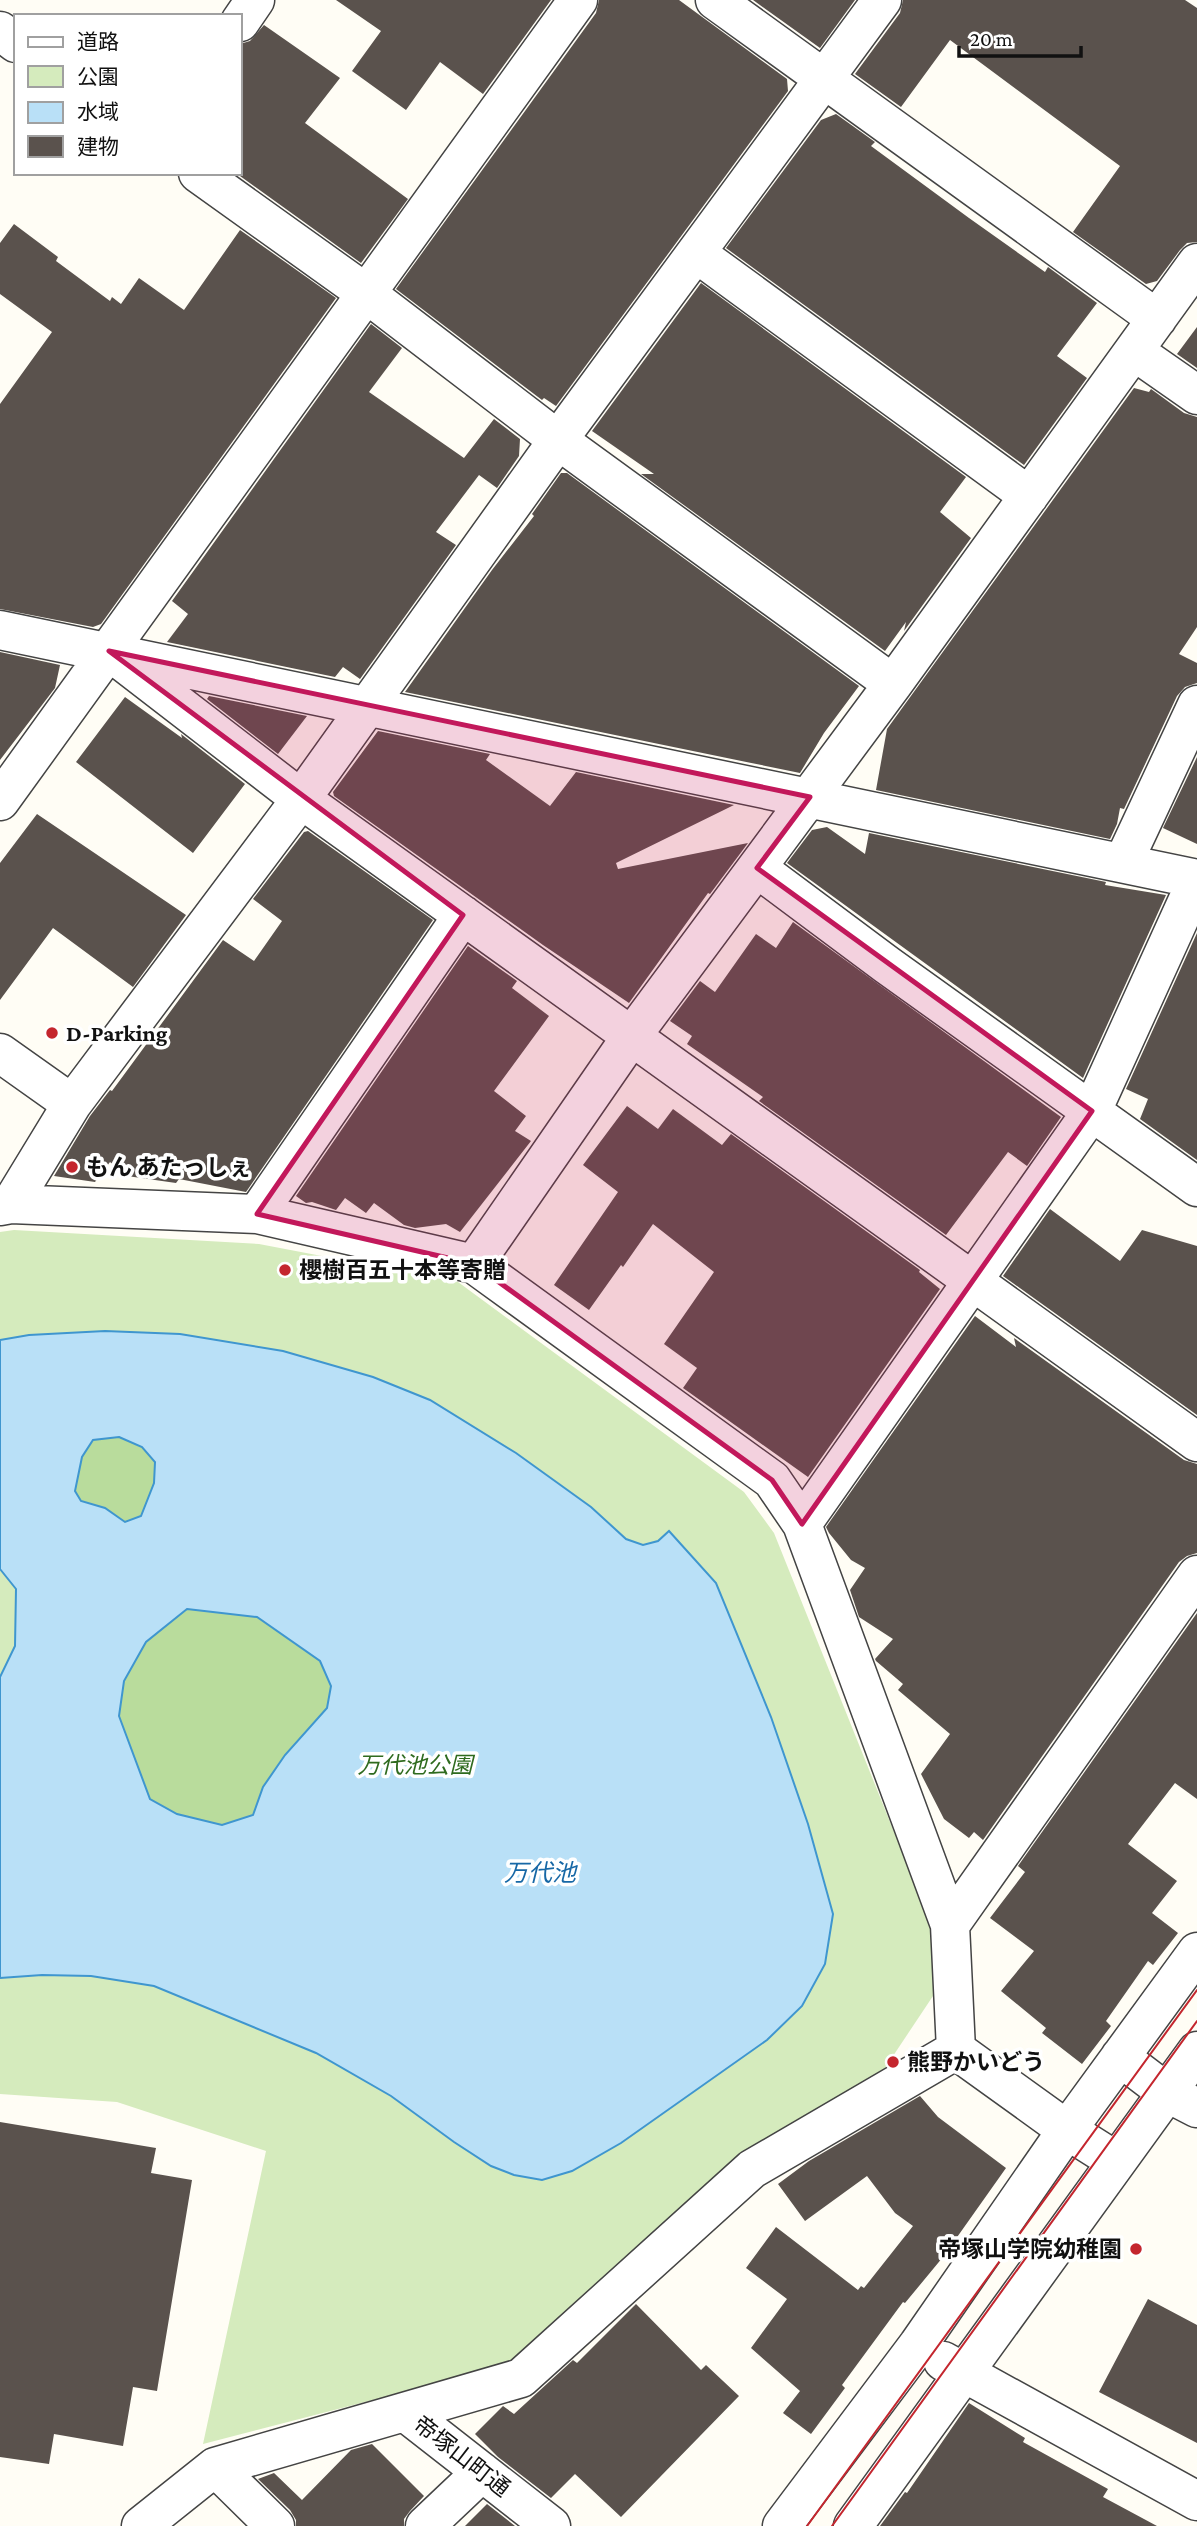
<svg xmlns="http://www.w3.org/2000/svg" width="1197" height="2526" font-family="'Crimson Pro','Noto Sans JP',serif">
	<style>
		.green { fill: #d5ebbd }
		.forest { fill: #b9dc9c }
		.water { fill: #b9e0f7; stroke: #3f96cf; stroke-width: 2; fill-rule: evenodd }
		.building { fill: #5a524d }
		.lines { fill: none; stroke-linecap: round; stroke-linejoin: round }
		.minor-casing { stroke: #444; stroke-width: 41 }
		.minor { stroke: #fff; stroke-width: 38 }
		.tram { stroke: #c4262e; stroke-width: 2 }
		.marked { fill: #c2185b; fill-opacity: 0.2; stroke: #c2185b; stroke-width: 5; stroke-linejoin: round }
		.poi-dot { fill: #c4262e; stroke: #fff; stroke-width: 2.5 }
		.labels { text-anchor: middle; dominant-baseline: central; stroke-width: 7; stroke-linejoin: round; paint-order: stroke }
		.poi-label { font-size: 23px; font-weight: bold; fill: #111; stroke: #fff; text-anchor: start }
		.park-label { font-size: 23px; font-style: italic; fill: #2f6b1f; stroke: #fff }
		.street-label { font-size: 23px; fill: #111; stroke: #fff }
		.water-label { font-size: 24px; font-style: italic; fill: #1768a6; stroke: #fff }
	</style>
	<rect width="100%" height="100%" fill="#fffdf5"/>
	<path class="green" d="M 14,1230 L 259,1244 L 458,1282 L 744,1492 L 774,1533 L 935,1934 L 941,1984 L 881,2074 L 516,2363 L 203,2444 L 266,2151 L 117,2102 L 0,2094 L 0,1232 Z"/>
	<path class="forest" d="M 119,1437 L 142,1447 L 155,1462 L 154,1483 L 141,1516 L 125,1522 L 105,1508 L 81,1501 L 75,1491 L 82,1457 L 93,1440 Z
		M 187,1609 L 257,1617 L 320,1661 L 331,1686 L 327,1708 L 263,1787 L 253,1815 L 223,1825 L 177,1814 L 150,1799 L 119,1716 L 124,1681 L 146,1642 Z"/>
	<path class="water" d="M 105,1331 L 180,1334 L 283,1351 L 373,1377 L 430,1400 L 516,1453 L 591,1507 L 626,1539 L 643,1545 L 658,1541 L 669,1531 L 716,1583 L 771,1717 L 808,1824 L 833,1914 L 825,1964 L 802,2006 L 767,2040 L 621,2143 L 572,2171 L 542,2180 L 514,2175 L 491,2166 L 454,2142 L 391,2096 L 316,2053 L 154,1986 L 91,1976 L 42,1975 L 0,1978 L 0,1677 L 15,1646 L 16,1589 L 0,1569 L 0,1340 L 29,1335 ZM 119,1437 L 142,1447 L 155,1462 L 154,1483 L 141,1516 L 125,1522 L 105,1508 L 81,1501 L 75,1491 L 82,1457 L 93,1440 ZM 187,1609 L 257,1617 L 320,1661 L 331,1686 L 327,1708 L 285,1755 L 263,1787 L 253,1815 L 222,1825 L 177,1814 L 150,1799 L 119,1716 L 124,1681 L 146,1642 Z"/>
	<path class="building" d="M 336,0 L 551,0 L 483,94 L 440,62 L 406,110 L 352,71 L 381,31 Z
		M 599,0 L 679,0 L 787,79 L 788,91 L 556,406 L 544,398 L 542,400 L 396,289 L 596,13 Z
		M 753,0 L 855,0 L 820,48 Z
		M 903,0 L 1185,0 L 1197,8 L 1197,242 L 1187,243 L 1180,250 L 1157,281 L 1146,284 L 1073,232 L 1120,166 L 950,40 L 901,107 L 855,74 L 900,13 Z
		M 264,25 L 340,78 L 305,123 L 408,199 L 361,263 L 240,176 L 240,44 L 250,41 Z
		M 836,114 L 875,142 L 871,146 L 969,218 L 1045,272 L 1048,267 L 1097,303 L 1057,356 L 1087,378 L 1024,465 L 726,248 L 821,120 Z
		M 14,224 L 58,257 L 56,261 L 110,301 L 112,297 L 121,304 L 139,278 L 184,310 L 240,230 L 336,298 L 101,624 L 93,627 L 0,609 L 0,404 L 52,332 L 0,294 L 0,243 Z
		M 701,283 L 966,477 L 940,512 L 971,538 L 904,631 L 906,622 L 885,651 L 641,474 L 654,474 L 592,431 Z
		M 371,324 L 402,348 L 369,392 L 464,458 L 494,419 L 520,439 L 519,456 L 497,488 L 479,475 L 436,532 L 456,545 L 360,679 L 343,667 L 335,677 L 167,642 L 188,614 L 172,601 Z
		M 1197,327 L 1197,368 L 1177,354 Z
		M 1134,388 L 1149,392 L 1151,389 L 1184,413 L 1197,417 L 1197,627 L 1179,654 L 1197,663 L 1197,683 L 1185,687 L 1177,696 L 1124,809 L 1120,808 L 1117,824 L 1110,839 L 876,790 L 887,729 Z
		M 561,473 L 567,473 L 859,686 L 824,733 L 800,773 L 405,692 L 492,570 L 534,516 L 532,514 Z
		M 0,652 L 60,665 L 55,688 L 0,760 Z
		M 209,696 L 307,716 L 278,754 L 207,699 Z
		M 125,697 L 182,738 L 181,734 L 245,784 L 193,853 L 76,762 Z
		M 378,731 L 490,754 L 486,760 L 550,806 L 576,772 L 734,805 L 616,863 L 618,869 L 748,843 L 710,894 L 708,893 L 629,1003 L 543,945 L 334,796 L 333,792 Z
		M 1197,757 L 1197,844 L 1163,828 Z
		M 37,814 L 186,915 L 133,987 L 53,928 L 0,1000 L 0,863 Z
		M 827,827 L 865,854 L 869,833 L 1106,882 L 1105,885 L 1166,895 L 1083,1078 L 787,863 L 812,830 Z
		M 308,831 L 433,920 L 246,1192 L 179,1179 L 176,1183 L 127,1176 L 110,1162 L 95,1182 L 54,1176 L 90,1116 L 110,1090 L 112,1091 L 223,940 L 254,961 L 282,921 L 253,899 L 304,832 Z
		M 793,922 L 1061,1117 L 1027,1166 L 1008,1152 L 946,1235 L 759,1101 L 763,1097 L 687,1044 L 692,1036 L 670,1021 L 700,981 L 715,992 L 756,934 L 776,948 Z
		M 1197,933 L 1197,1160 L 1140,1119 L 1148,1099 L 1126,1089 Z
		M 468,946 L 517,981 L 512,988 L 549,1016 L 494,1091 L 526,1116 L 515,1131 L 531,1141 L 460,1232 L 446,1224 L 415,1228 L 404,1225 L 374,1203 L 366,1213 L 345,1198 L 336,1210 L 312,1202 L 306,1203 L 296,1196 Z
		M 627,1106 L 658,1129 L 673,1109 L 722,1145 L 731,1134 L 920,1270 L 919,1272 L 940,1289 L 808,1477 L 683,1388 L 697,1368 L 664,1344 L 714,1272 L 653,1224 L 623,1267 L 621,1265 L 589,1310 L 554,1285 L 618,1192 L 583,1165 Z
		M 1050,1209 L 1120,1261 L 1142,1230 L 1197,1246 L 1197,1415 L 1003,1276 Z
		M 975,1316 L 1016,1347 L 1014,1338 L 1184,1460 L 1197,1464 L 1197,1553 L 1187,1556 L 1179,1562 L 983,1840 L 974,1832 L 969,1838 L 944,1819 L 921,1774 L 950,1734 L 898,1690 L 903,1684 L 876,1661 L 875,1659 L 893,1639 L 859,1617 L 850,1590 L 865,1568 L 851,1560 L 829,1533 L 826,1527 Z
		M 1197,1613 L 1197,1799 L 1175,1783 L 1128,1844 L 1177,1881 L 1152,1913 L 1178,1933 L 1153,1965 L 1148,1961 L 1106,2021 L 1111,2026 L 1082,2064 L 1042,2033 L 1046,2028 L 1001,1991 L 1034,1951 L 990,1918 L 1025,1872 L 1018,1866 Z
		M 920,2096 L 938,2117 L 1006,2168 L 943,2257 L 905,2303 L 903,2302 L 842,2385 L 845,2388 L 811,2434 L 783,2413 L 800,2391 L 751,2348 L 787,2299 L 746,2268 L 776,2227 L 858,2290 L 861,2286 L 864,2288 L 913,2226 L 895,2213 L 867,2176 L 805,2221 L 778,2184 L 809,2161 Z
		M 0,2122 L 156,2148 L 151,2173 L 192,2180 L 157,2391 L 133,2387 L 123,2446 L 54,2434 L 49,2464 L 0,2457 Z
		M 1148,2299 L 1197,2325 L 1197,2443 L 1099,2392 Z
		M 636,2304 L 701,2370 L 706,2365 L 739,2396 L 621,2517 L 575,2474 L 551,2498 L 498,2457 L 475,2434 L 503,2406 L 514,2414 L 573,2360 L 577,2363 Z
		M 969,2403 L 1025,2438 L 1023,2442 L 1108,2489 L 1103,2497 L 1157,2526 L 880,2526 L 905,2492 L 907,2493 Z
		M 372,2444 L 424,2496 L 410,2511 L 404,2519 L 404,2526 L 296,2526 L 296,2520 L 290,2510 L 258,2479 L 274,2473 L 302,2500 L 351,2450 Z
		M 487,2504 L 515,2526 L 465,2526 Z"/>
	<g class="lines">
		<g class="minor-casing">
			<path id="minor" d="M 715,0 L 1157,319
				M 240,22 L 255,0
				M 0,31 L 16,43
				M 198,173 L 367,294 L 558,440 L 893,684
				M 696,253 L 1029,496
				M 1134,351 L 1197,395
				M 0,630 L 1197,879
				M 109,651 L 301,799 L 1197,1442
				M 0,801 L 578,0
				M 1123,863 L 1197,705
				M 757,868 L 887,965 L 1197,1187
				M 0,1053 L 72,1104
				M 11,1204 L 72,1104 L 301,799 L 558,440 L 882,0
				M 0,1206 L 11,1204 L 257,1214 L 474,1264 L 772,1480 L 802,1524 L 950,1925 L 956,2050 L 1067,2130 L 1116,2161
				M 257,1214 L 463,915
				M 474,1264 L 631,1037 L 893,684 L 1197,263
				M 802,1524 L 1092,1111 L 1197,880
				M 950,1925 L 1197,1575
				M 1120,2057 L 1166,2092 L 1197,2108
				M 943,2361 L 1197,2501
				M 405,2412 L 551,2526
				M 215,2467 L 275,2526
				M 141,2526 L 215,2467 L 521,2378 L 752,2169 L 956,2050
				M 425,2526 L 482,2472
				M 782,2526 L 918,2345 L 1067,2130 L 1197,1952
				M 853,2526 L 1197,2051"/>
		</g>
		<use href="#minor" class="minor"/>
		<path class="tram" d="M 807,2526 L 1197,1990
			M 832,2526 L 1197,2021"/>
	</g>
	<path class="marked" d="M 109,651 L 810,797 L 757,868 L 1092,1111 L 802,1524 L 772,1480 L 474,1264 L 257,1214 L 463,915 Z"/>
	<g class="poi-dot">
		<circle cx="52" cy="1033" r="7"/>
		<circle cx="72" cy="1167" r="7"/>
		<circle cx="285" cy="1270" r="7"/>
		<circle cx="893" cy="2062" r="7"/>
		<circle cx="1136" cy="2249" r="7"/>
	</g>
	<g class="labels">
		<g class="poi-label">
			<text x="66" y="1033">D-Parking</text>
			<text x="86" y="1167">もん あたっしぇ</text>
			<text x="299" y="1270">櫻樹百五十本等寄贈</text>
			<text x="907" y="2062">熊野かいどう</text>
			<text x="1122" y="2249" text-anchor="end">帝塚山学院幼稚園</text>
		</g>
		<g class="park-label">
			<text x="415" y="1765">万代池公園</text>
		</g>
		<g class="street-label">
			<text transform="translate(462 2456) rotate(38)">帝塚山町通</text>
		</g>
		<g class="water-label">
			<text x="540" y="1872">万代池</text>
		</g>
	</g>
	<rect x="14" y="14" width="228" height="161" fill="#ffffff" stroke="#a0a0a0" stroke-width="2"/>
	<rect x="28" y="37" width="35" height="10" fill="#ffffff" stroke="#a0a0a0" stroke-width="2"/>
	<text x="77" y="49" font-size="21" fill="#111111">道路</text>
	<rect x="28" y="66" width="35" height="21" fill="#d5ebbd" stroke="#a0a0a0" stroke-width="2"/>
	<text x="77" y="84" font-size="21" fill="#111111">公園</text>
	<rect x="28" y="102" width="35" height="21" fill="#b9e0f7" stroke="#a0a0a0" stroke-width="2"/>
	<text x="77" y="119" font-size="21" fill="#111111">水域</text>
	<rect x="28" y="136" width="35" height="21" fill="#5a524d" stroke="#a0a0a0" stroke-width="2"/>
	<text x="77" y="154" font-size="21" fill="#111111">建物</text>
	<path d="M959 46v10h122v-10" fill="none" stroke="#111111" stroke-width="3.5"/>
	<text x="970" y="46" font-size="21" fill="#111111" stroke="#ffffff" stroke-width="5" paint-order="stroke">20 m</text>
</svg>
